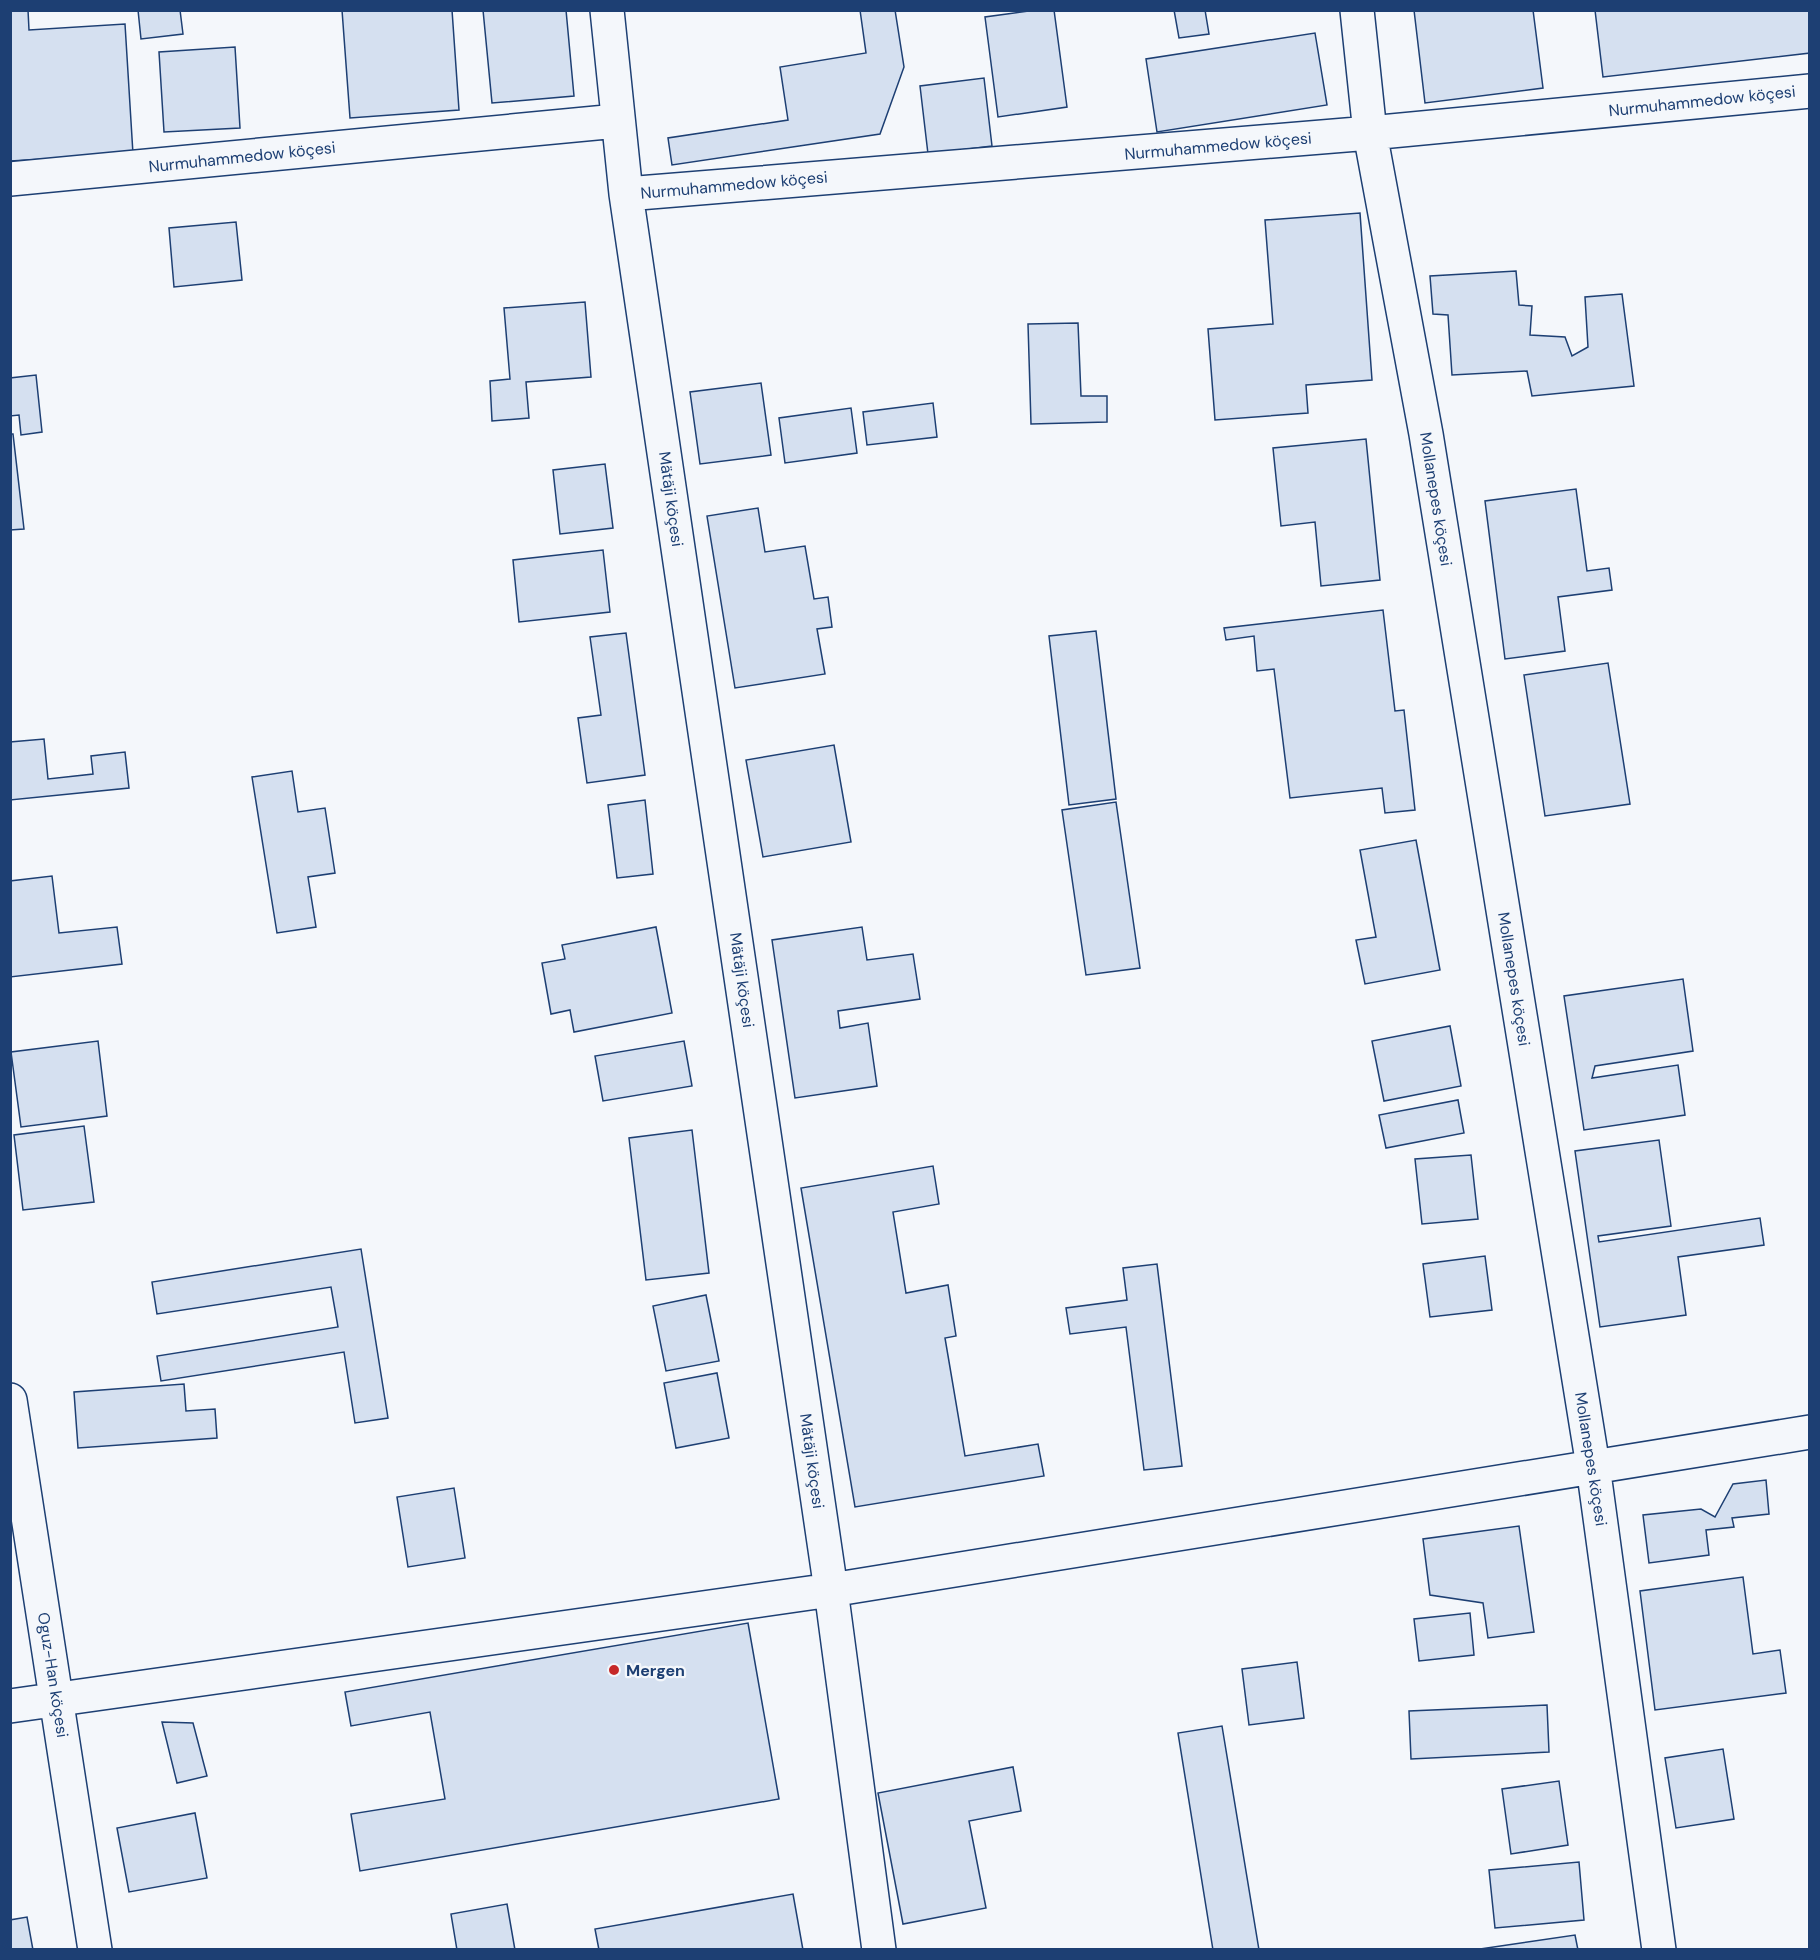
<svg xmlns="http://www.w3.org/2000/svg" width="1820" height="1960" font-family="'DM Sans',sans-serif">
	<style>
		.building { fill: #d5e0f0; stroke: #1d3f73; stroke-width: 1.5 }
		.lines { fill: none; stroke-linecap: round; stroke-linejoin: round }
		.street-casing { stroke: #1d3f73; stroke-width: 36 }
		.street { stroke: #f4f7fb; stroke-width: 33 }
		.poi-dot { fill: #c62828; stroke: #f4f7fb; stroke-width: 2 }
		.labels { text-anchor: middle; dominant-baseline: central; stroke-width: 4.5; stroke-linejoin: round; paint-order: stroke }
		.street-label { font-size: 16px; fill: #1d3f73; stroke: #f4f7fb }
		.poi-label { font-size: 16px; font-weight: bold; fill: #1d3f73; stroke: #f4f7fb; text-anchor: start }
	</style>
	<rect width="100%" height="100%" fill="#f4f7fb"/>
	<path class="building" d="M 10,10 L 28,10 L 29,30 L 125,24 L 133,154 L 10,161 Z
		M 138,10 L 180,10 L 183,34 L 141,39 Z
		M 342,10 L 452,10 L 459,110 L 350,118 Z
		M 483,10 L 566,10 L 574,96 L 492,103 Z
		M 860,10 L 895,10 L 904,67 L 880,134 L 672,165 L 668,138 L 788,120 L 780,67 L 866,53 Z
		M 1036,10 L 1054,10 L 1067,107 L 998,117 L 985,17 Z
		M 1174,10 L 1205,10 L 1209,34 L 1179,38 Z
		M 1414,10 L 1533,10 L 1543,88 L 1425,103 Z
		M 1595,10 L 1810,10 L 1810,53 L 1603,77 Z
		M 1315,33 L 1327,105 L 1157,132 L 1146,59 Z
		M 235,47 L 240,128 L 164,132 L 159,52 Z
		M 984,78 L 992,146 L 928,154 L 920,86 Z
		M 1360,213 L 1372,380 L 1306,385 L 1308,413 L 1215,420 L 1208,329 L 1273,324 L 1265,220 Z
		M 236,222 L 242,280 L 174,287 L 169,228 Z
		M 1516,271 L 1519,305 L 1532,306 L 1530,335 L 1565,337 L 1572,356 L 1588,347 L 1585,297 L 1622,294 L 1634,386 L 1532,396 L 1527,371 L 1452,375 L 1448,315 L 1433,314 L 1430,276 Z
		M 585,302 L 591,377 L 526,382 L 529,418 L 492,421 L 490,381 L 510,379 L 504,308 Z
		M 1078,323 L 1081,396 L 1107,396 L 1107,422 L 1031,424 L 1028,324 Z
		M 36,375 L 42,432 L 21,435 L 19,415 L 10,416 L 10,378 Z
		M 761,383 L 771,455 L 700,464 L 690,392 Z
		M 933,403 L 937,437 L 867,445 L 863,412 Z
		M 851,408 L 857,453 L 785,463 L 779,418 Z
		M 10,434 L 13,434 L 24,529 L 10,530 Z
		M 1366,439 L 1380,580 L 1321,586 L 1315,522 L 1281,526 L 1273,448 Z
		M 605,464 L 613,528 L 560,534 L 553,470 Z
		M 1576,489 L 1587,571 L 1609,568 L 1612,590 L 1558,597 L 1565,651 L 1505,659 L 1485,501 Z
		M 758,508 L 765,552 L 805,546 L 814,599 L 828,597 L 832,627 L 817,629 L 825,674 L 735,688 L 707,516 Z
		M 603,550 L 610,612 L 519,622 L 513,560 Z
		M 1383,610 L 1395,711 L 1404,710 L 1415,810 L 1385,813 L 1382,788 L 1290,798 L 1274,669 L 1257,671 L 1254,636 L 1226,640 L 1224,628 Z
		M 1096,631 L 1116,799 L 1069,805 L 1049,636 Z
		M 626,633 L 645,775 L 587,783 L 578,718 L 601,715 L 590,637 Z
		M 1608,663 L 1630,804 L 1545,816 L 1524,675 Z
		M 44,739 L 48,779 L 93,774 L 91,756 L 125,752 L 129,788 L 10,800 L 10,742 Z
		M 834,745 L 851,842 L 763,857 L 746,760 Z
		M 292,771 L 298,812 L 325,808 L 335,873 L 308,877 L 316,927 L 277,933 L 252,777 Z
		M 645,800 L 653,874 L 617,878 L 608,805 Z
		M 1116,802 L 1140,968 L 1086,975 L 1062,810 Z
		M 1416,840 L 1440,970 L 1365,984 L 1356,940 L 1376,937 L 1360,850 Z
		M 52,876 L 59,933 L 117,927 L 122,964 L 10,977 L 10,881 Z
		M 656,927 L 672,1013 L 574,1032 L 570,1010 L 551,1014 L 542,963 L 565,959 L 562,945 Z
		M 862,927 L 867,960 L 913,954 L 920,999 L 838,1011 L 840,1028 L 868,1023 L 877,1086 L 795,1098 L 772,940 Z
		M 1683,979 L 1693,1051 L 1595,1066 L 1592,1078 L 1678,1065 L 1685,1115 L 1584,1130 L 1564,996 Z
		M 1450,1026 L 1461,1086 L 1384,1101 L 1372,1041 Z
		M 98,1041 L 107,1116 L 21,1127 L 11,1052 Z
		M 684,1041 L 692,1086 L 603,1101 L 595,1056 Z
		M 1458,1100 L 1464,1133 L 1386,1148 L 1379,1115 Z
		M 84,1126 L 94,1202 L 23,1210 L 14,1135 Z
		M 692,1130 L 709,1273 L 646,1280 L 629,1138 Z
		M 1659,1140 L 1671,1226 L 1598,1236 L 1599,1242 L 1760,1218 L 1764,1245 L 1678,1257 L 1686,1315 L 1600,1327 L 1575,1151 Z
		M 1471,1155 L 1478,1219 L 1422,1224 L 1415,1159 Z
		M 933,1166 L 939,1204 L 893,1212 L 906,1293 L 948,1285 L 956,1336 L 945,1338 L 965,1456 L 1038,1444 L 1044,1476 L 855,1507 L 801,1188 Z
		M 361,1249 L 388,1418 L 355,1423 L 344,1352 L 161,1381 L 157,1356 L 338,1327 L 331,1287 L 157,1314 L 152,1282 Z
		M 1485,1256 L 1492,1310 L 1430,1317 L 1423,1264 Z
		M 1157,1264 L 1182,1466 L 1144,1470 L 1126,1327 L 1070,1334 L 1066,1308 L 1127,1300 L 1123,1268 Z
		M 706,1295 L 719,1361 L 666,1371 L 653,1306 Z
		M 717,1373 L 729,1438 L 676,1448 L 664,1383 Z
		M 184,1384 L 186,1411 L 215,1409 L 217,1438 L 78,1448 L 74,1392 Z
		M 1766,1480 L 1769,1514 L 1732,1518 L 1734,1527 L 1706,1530 L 1709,1555 L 1649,1563 L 1643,1515 L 1701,1509 L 1715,1517 L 1733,1484 Z
		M 454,1488 L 465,1558 L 408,1567 L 397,1497 Z
		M 1519,1526 L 1534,1632 L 1488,1638 L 1483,1603 L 1430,1595 L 1423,1539 Z
		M 1743,1577 L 1753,1654 L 1780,1650 L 1786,1693 L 1655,1710 L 1640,1591 Z
		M 1470,1613 L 1474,1655 L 1419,1661 L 1414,1619 Z
		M 748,1623 L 779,1799 L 360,1871 L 351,1814 L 445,1799 L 430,1712 L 351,1726 L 345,1692 Z
		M 1297,1662 L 1304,1718 L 1249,1725 L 1242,1669 Z
		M 1547,1705 L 1549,1752 L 1411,1759 L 1409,1711 Z
		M 162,1722 L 193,1723 L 207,1776 L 177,1783 Z
		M 1222,1726 L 1259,1950 L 1213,1950 L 1178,1733 Z
		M 1723,1749 L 1734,1819 L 1676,1828 L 1665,1758 Z
		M 1013,1767 L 1021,1811 L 969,1821 L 986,1908 L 903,1924 L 878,1793 Z
		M 1559,1781 L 1568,1845 L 1511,1854 L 1502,1789 Z
		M 195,1813 L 207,1878 L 129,1892 L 117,1828 Z
		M 1579,1862 L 1584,1920 L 1495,1928 L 1489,1870 Z
		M 793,1894 L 803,1950 L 599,1950 L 595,1929 Z
		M 507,1904 L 515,1950 L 457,1950 L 451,1914 Z
		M 27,1917 L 33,1950 L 10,1950 L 10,1920 Z
		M 1575,1935 L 1578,1950 L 1480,1949 Z"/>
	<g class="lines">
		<g class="street-casing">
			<path id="street" d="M 607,10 L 626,194 L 831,1590 L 879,1950
				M 1357,10 L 1370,133 L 1426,434 L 1593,1466 L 1659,1950
				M 10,179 L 617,121
				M 626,194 L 1370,133 L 1810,91
				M 10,1400 L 95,1950
				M 10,1706 L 831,1590 L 1810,1432"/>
		</g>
		<use href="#street" class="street"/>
	</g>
	<circle class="poi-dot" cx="614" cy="1670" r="6"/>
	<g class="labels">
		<g class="street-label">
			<text transform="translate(1702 101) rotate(-6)">Nurmuhammedow köçesi</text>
			<text transform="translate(1218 146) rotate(-5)">Nurmuhammedow köçesi</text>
			<text transform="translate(242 157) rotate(-6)">Nurmuhammedow köçesi</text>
			<text transform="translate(734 185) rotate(-5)">Nurmuhammedow köçesi</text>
			<text transform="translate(671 499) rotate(82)">Mätäji köçesi</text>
			<text transform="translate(1436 499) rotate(81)">Mollanepes köçesi</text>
			<text transform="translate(1514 979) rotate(81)">Mollanepes köçesi</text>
			<text transform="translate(742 980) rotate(82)">Mätäji köçesi</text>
			<text transform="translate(1591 1459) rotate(81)">Mollanepes köçesi</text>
			<text transform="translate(812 1461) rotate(82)">Mätäji köçesi</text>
			<text transform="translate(53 1675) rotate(81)">Oguz-Han köçesi</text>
		</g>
		<g class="poi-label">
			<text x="626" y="1670">Mergen</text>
		</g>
	</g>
	<rect width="1820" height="1960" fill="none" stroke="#1d3f73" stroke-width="24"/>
</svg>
